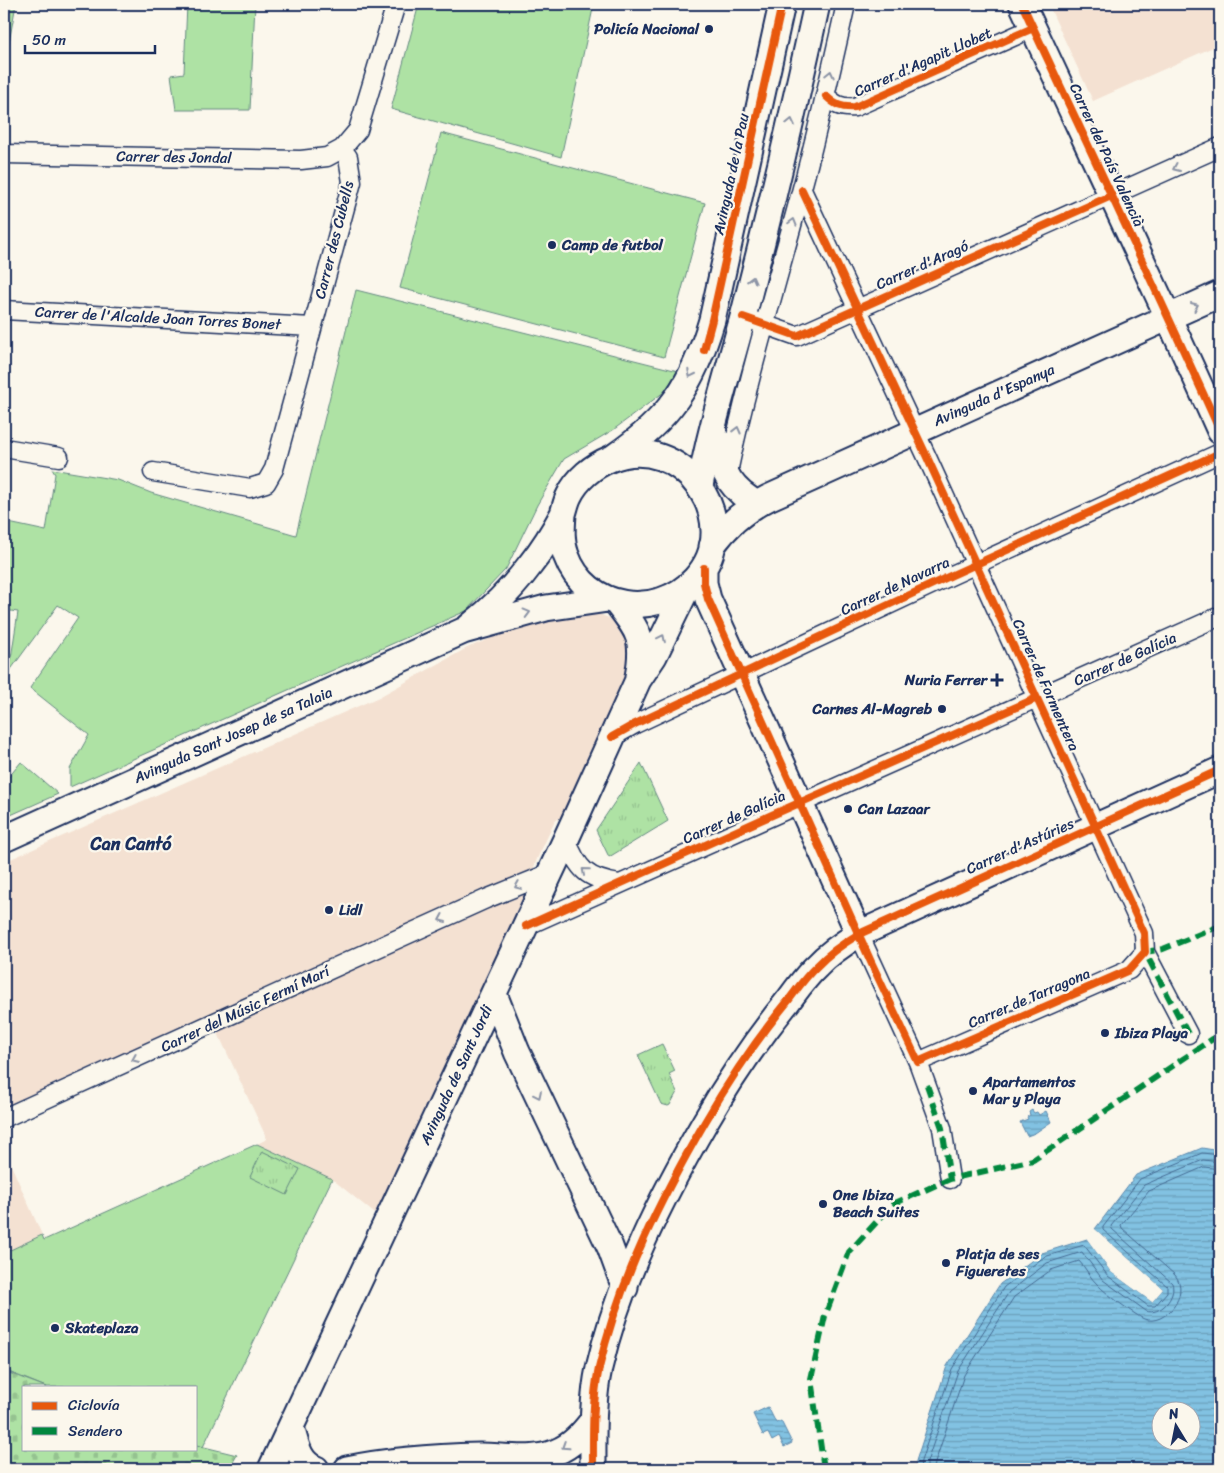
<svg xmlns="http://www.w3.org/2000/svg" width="1224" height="1473" font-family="Sriracha,sans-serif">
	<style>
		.built { fill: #f4e1d2 }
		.grass { fill: #aee2a4; stroke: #648881 }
		.cemetery { fill: url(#cemetery-stones); stroke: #648881 }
		.park { fill: url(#park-tufts); stroke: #648881 }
		.water { fill: url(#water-rules); stroke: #5987ad; fill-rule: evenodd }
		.pier { fill: #fbf7ec }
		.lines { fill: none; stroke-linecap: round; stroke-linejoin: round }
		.shore { stroke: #446a93; stroke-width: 1 }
		.street-casing { stroke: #1b2f5e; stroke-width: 21 }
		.secondary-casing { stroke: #1b2f5e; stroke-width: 29 }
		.street { stroke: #fbf7ec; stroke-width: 18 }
		.secondary { stroke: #fbf7ec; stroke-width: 25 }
		.quiet { stroke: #00873e; stroke-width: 6; stroke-dasharray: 12 6; stroke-linecap: butt }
		.cycleway-casing { stroke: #fbf7ec; stroke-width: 11 }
		.cycleway { stroke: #e8590c; stroke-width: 8 }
		.oneway { stroke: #8b93a5 }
		.poi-dot { fill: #1b2f5e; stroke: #fbf7ec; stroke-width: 2 }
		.labels { text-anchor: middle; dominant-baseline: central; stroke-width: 4.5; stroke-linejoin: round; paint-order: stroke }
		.poi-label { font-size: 15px; font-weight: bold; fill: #1b2f5e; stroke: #fbf7ec; text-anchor: start }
		.street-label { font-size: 15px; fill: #1b2f5e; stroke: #fbf7ec }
		.quarter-label { font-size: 18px; font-weight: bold; fill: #1b2f5e; stroke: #fbf7ec }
	</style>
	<defs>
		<pattern id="cemetery-stones" width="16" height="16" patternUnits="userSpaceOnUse" patternTransform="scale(1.25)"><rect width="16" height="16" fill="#aee2a4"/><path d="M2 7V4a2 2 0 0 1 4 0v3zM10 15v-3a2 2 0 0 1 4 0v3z" fill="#95c290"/></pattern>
		<pattern id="park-tufts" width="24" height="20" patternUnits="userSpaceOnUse" patternTransform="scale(1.25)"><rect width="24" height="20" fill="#aee2a4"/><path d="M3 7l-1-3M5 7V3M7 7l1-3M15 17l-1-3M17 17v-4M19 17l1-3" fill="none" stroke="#95c290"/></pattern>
		<pattern id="water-rules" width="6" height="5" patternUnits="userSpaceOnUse" patternTransform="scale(1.25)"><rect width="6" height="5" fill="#82c2e2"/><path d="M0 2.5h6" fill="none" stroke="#6a9eba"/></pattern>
	</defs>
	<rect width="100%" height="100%" fill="#fbf7ec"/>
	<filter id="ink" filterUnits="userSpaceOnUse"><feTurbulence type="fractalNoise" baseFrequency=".02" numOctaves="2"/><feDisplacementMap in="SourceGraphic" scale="10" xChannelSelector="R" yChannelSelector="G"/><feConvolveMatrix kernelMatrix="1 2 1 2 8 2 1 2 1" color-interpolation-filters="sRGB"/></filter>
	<g filter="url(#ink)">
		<path class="built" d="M 1048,4 L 1220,4 L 1220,44 L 1093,101 Z
			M 571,612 L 601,615 L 625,624 L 631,633 L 628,681 L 564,815 L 555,821 L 537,859 L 524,894 L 527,901 L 379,1217 L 332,1179 L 257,1144 L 267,1139 L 216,1029 L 4,1125 L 4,862 L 379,697 L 467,648 L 533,621 Z
			M 4,1149 L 42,1235 L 4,1253 Z"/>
		<path class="grass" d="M 4,4 L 16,4 L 4,70 Z
			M 187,4 L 255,4 L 250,110 L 176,110 L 171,75 L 184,73 Z
			M 419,4 L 594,4 L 561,157 L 391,109 Z
			M 441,133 L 705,203 L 664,357 L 400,288 Z
			M 356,290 L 678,371 L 664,392 L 613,430 L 564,459 L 537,505 L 506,569 L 466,611 L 70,787 L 70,769 L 89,735 L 30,688 L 78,618 L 58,605 L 9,672 L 18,612 L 4,610 L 4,522 L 46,531 L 55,474 L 52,469 L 118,480 L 151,493 L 296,535 Z
			M 21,762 L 58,794 L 4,818 L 4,783 Z
			M 257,1144 L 332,1179 L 203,1447 L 196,1445 L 196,1387 L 46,1387 L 4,1370 L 4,1253 L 42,1235 L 44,1240 Z"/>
		<path class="cemetery" d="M 4,1371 L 46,1387 L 24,1387 L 24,1449 L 196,1449 L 196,1445 L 237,1455 L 229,1469 L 4,1469 Z"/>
		<path class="park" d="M 641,763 L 668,821 L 609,857 L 596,830 Z
			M 662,1044 L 675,1071 L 669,1074 L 677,1092 L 670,1105 L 668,1106 L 661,1104 L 638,1055 Z
			M 262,1151 L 300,1169 L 287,1195 L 250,1177 Z"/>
		<path class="water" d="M 1032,1110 L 1034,1113 L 1037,1112 L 1039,1115 L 1046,1111 L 1051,1122 L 1035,1133 L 1027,1136 L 1020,1122 L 1028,1119 L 1027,1117 L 1030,1115 L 1029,1112 Z
			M 1202,1148 L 1220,1151 L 1220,1469 L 916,1469 L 916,1461 L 947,1366 L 1000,1284 L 1042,1253 L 1087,1239 L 1111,1272 L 1152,1302 L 1163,1289 L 1095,1229 L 1136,1175 ZM 1162,1410 L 1192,1410 L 1192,1440 L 1162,1440 Z
			M 768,1407 L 776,1423 L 781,1421 L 792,1443 L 784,1447 L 779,1437 L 772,1441 L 768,1433 L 763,1435 L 753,1414 Z"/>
		<path class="pier" d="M 1095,1229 L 1163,1289 L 1152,1302 L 1111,1272 L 1087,1239 L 1088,1237 L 1113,1271 L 1151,1299 L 1160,1290 L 1093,1231 Z"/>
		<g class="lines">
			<path class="shore" d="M 920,1469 L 921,1461 L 952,1369 L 1004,1287 L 1044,1257 L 1084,1245 L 1108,1276 L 1148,1306 L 1155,1306 L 1167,1292 L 1167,1286 L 1103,1230 L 1103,1227 L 1140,1179 L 1202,1153 L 1220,1155
				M 927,1469 L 927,1462 L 958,1371 L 1009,1292 L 1047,1263 L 1082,1252 L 1103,1280 L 1146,1311 C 1160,1316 1177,1297 1172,1283 L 1112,1229 L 1111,1226 L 1144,1185 L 1203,1160 L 1220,1162
				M 934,1469 L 935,1463 L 964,1375 L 1014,1297 L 1051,1270 L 1079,1261 C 1086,1268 1090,1278 1098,1285 C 1105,1293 1135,1315 1144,1319 C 1165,1327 1191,1294 1175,1275 L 1122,1228 L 1121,1225 L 1149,1191 L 1204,1167 L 1220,1169"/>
			<g class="street-casing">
				<path id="street" d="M 826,96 C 835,105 841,108 855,107 L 1033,28
					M 4,154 L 301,160 L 327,157 L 342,149
					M 802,190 L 926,455 L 1144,933 L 1145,952 L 1188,1034
					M 4,310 L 312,327
					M 743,317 L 797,336 L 1220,147
					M 4,448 L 59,457
					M 153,472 L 250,488 L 266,483 L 274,469 L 352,182 L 348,157 L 342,149 L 358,130 L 396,4
					M 727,477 C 747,381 776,286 801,192 C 818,129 832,67 846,4
					M 612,737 L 635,724 L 950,576 L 1220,453
					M 566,839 C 578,870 587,879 619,884
					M 526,926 L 1220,616
					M 859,934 L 918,1062 L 942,1128 L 950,1179
					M 918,1062 L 1129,970 L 1145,952
					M 4,1118 L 393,941 L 486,899 L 550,873"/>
			</g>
			<g class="secondary-casing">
				<path id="secondary" d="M 1022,4 C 1088,146 1156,288 1220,431
					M 714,432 C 720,460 723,482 749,499
					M 614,457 C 669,419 693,385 712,320 L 782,4
					M 700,486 C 710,429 728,373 743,317 C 770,213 794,109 817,4
					M 712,546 C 727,525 744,510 768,498 L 1220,294
					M 704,568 L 704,583 L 708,599 L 859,934
					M 616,602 C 639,632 645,638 638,677
					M 469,627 C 492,609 513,588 530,565 C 542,550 554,531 563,514 C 565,508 566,502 569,496 C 577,479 593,466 610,459 C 681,429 748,523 695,579 C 657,620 586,611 566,555 C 561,542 562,528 563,514
					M 4,839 L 463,631 L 546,608 L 608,599
					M 494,994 L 517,1052 L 610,1247 L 625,1288
					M 291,1427 C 296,1443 298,1462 316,1469
					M 271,1469 L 566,839 L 638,680 L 654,656 L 688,586
					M 347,1469 C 390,1460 435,1457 480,1456 C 505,1456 533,1462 556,1452 C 572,1446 583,1433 593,1420
					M 593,1469 C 593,1435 592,1401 599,1368 C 619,1281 661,1198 705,1122 C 730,1079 757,1039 788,1001 C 797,989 806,976 817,966 C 829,953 844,943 859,934 L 1220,770"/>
			</g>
			<use href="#street" class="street"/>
			<use href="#secondary" class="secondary"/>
			<path class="quiet" d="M 1188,1034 L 1145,952 L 1163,949 L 1220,926
				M 927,1085 L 942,1128 L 950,1179
				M 824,1469 L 811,1379 L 825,1316 L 849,1252 L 893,1204 L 950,1179 L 1033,1160 L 1220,1034"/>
			<g class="cycleway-casing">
				<path id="cycleway" d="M 1022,4 C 1088,146 1156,288 1220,431
					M 826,96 C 835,105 841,108 855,107 L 1033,28
					M 743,317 L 797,336 L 1111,196
					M 704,350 L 712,320 L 782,4
					M 704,568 L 704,583 L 708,599 L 871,962 L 918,1062 L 1129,970 L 1145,952 L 1144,933 L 926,455 L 802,190
					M 612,737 L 635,724 L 950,576 L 1220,453
					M 526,926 L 772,815 L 1037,698
					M 593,1469 C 593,1435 592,1401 599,1368 C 619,1281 661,1198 705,1122 C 730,1079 757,1039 788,1001 C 797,989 806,976 817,966 C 829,953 844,943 859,934 L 1220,770"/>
			</g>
			<use href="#cycleway" class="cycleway"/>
		</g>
		<defs><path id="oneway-chevron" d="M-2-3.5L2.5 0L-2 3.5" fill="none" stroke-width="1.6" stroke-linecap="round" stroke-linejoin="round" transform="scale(1.25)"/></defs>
		<g class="oneway">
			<use href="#oneway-chevron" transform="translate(830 74) rotate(-77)"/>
			<use href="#oneway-chevron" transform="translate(791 122) rotate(-78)"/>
			<use href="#oneway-chevron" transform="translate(1176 168) rotate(156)"/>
			<use href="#oneway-chevron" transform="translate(793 222) rotate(-74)"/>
			<use href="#oneway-chevron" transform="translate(752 280) rotate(-76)"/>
			<use href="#oneway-chevron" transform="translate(1195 306) rotate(-24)"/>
			<use href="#oneway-chevron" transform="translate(691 374) rotate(117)"/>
			<use href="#oneway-chevron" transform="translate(737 430) rotate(-76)"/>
			<use href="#oneway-chevron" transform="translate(527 613) rotate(-15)"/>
			<use href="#oneway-chevron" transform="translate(662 638) rotate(-64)"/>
			<use href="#oneway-chevron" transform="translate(585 871) rotate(-139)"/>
			<use href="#oneway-chevron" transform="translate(518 886) rotate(158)"/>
			<use href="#oneway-chevron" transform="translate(442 919) rotate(156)"/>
			<use href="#oneway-chevron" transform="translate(135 1059) rotate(157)"/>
			<use href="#oneway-chevron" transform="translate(538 1095) rotate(64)"/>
			<use href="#oneway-chevron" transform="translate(565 1446) rotate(147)"/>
		</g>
	</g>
	<g class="poi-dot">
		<circle cx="709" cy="29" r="5"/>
		<circle cx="552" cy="245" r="5"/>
		<path d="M994.5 672.5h5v5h5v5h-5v5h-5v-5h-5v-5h5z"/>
		<circle cx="942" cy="709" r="5"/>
		<circle cx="848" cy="809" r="5"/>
		<circle cx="329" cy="910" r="5"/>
		<circle cx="1105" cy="1033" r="5"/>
		<circle cx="973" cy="1091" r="5"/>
		<circle cx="823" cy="1204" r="5"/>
		<circle cx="946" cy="1263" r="5"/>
		<circle cx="55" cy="1328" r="5"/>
	</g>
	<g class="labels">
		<g class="poi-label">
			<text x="699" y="29" text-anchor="end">Policía Nacional</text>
			<text x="562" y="245">Camp de futbol</text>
			<text x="987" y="680" text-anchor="end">Nuria Ferrer</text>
			<text x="932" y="709" text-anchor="end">Carnes Al-Magreb</text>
			<text x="858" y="809">Can Lazaar</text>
			<text x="339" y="910">Lidl</text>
			<text x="1115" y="1033">Ibiza Playa</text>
			<text x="983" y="1082">Apartamentos<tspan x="983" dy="17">Mar y Playa</tspan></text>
			<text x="833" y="1195">One Ibiza<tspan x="833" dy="17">Beach Suites</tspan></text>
			<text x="956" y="1254">Platja de ses<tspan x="956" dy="17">Figueretes</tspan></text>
			<text x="65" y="1328">Skateplaza</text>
		</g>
		<g class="street-label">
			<text transform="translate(923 62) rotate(-24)">Carrer d'Agapit Llobet</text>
			<text transform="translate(1107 155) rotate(65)">Carrer del País Valencià</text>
			<text transform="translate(174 157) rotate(1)">Carrer des Jondal</text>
			<text transform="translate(731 174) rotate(-78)">Avinguda de la Pau</text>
			<text transform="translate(334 240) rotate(-76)">Carrer des Cubells</text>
			<text transform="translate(922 265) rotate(-24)">Carrer d'Aragó</text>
			<text transform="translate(158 318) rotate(3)">Carrer de l'Alcalde Joan Torres Bonet</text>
			<text transform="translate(994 395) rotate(-24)">Avinguda d'Espanya</text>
			<text transform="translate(895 586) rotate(-25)">Carrer de Navarra</text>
			<text transform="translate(1125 659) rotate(-24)">Carrer de Galícia</text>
			<text transform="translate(1046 685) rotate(66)">Carrer de Formentera</text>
			<text transform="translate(233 735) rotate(-24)">Avinguda Sant Josep de sa Talaia</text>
			<text transform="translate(734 817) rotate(-24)">Carrer de Galícia</text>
			<text transform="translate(1020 846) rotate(-24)">Carrer d'Astúries</text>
			<text transform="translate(1029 998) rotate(-23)">Carrer de Tarragona</text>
			<text transform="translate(245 1009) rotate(-25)">Carrer del Músic Fermí Marí</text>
			<text transform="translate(456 1075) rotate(-65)">Avinguda de Sant Jordi</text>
		</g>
		<g class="quarter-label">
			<text x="131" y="844">Can Cantó</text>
		</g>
	</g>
	<rect width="1224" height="1473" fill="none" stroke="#fbf7ec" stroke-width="20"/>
	<rect x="10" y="10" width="1204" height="1453" fill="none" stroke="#1b2f5e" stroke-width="2" filter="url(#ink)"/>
	<rect x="22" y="1386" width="175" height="65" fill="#fbf7ec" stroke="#a1a7b3"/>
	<rect x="32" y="1402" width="25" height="8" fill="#e8590c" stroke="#a1a7b3"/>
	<text x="68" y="1410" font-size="15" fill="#1b2f5e">Ciclovía</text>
	<rect x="32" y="1427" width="25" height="8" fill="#00873e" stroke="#a1a7b3"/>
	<text x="68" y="1436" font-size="15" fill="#1b2f5e">Sendero</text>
	<g transform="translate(1176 1426) rotate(350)"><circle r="24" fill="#fbf7ec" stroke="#a1a7b3"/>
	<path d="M0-4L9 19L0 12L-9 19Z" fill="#1b2f5e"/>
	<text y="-8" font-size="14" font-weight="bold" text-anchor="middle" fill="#1b2f5e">N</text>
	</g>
	<path d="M25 45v8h130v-8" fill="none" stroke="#1b2f5e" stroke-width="2.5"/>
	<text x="32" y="45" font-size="15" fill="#1b2f5e" stroke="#fbf7ec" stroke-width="4" paint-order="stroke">50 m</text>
</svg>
